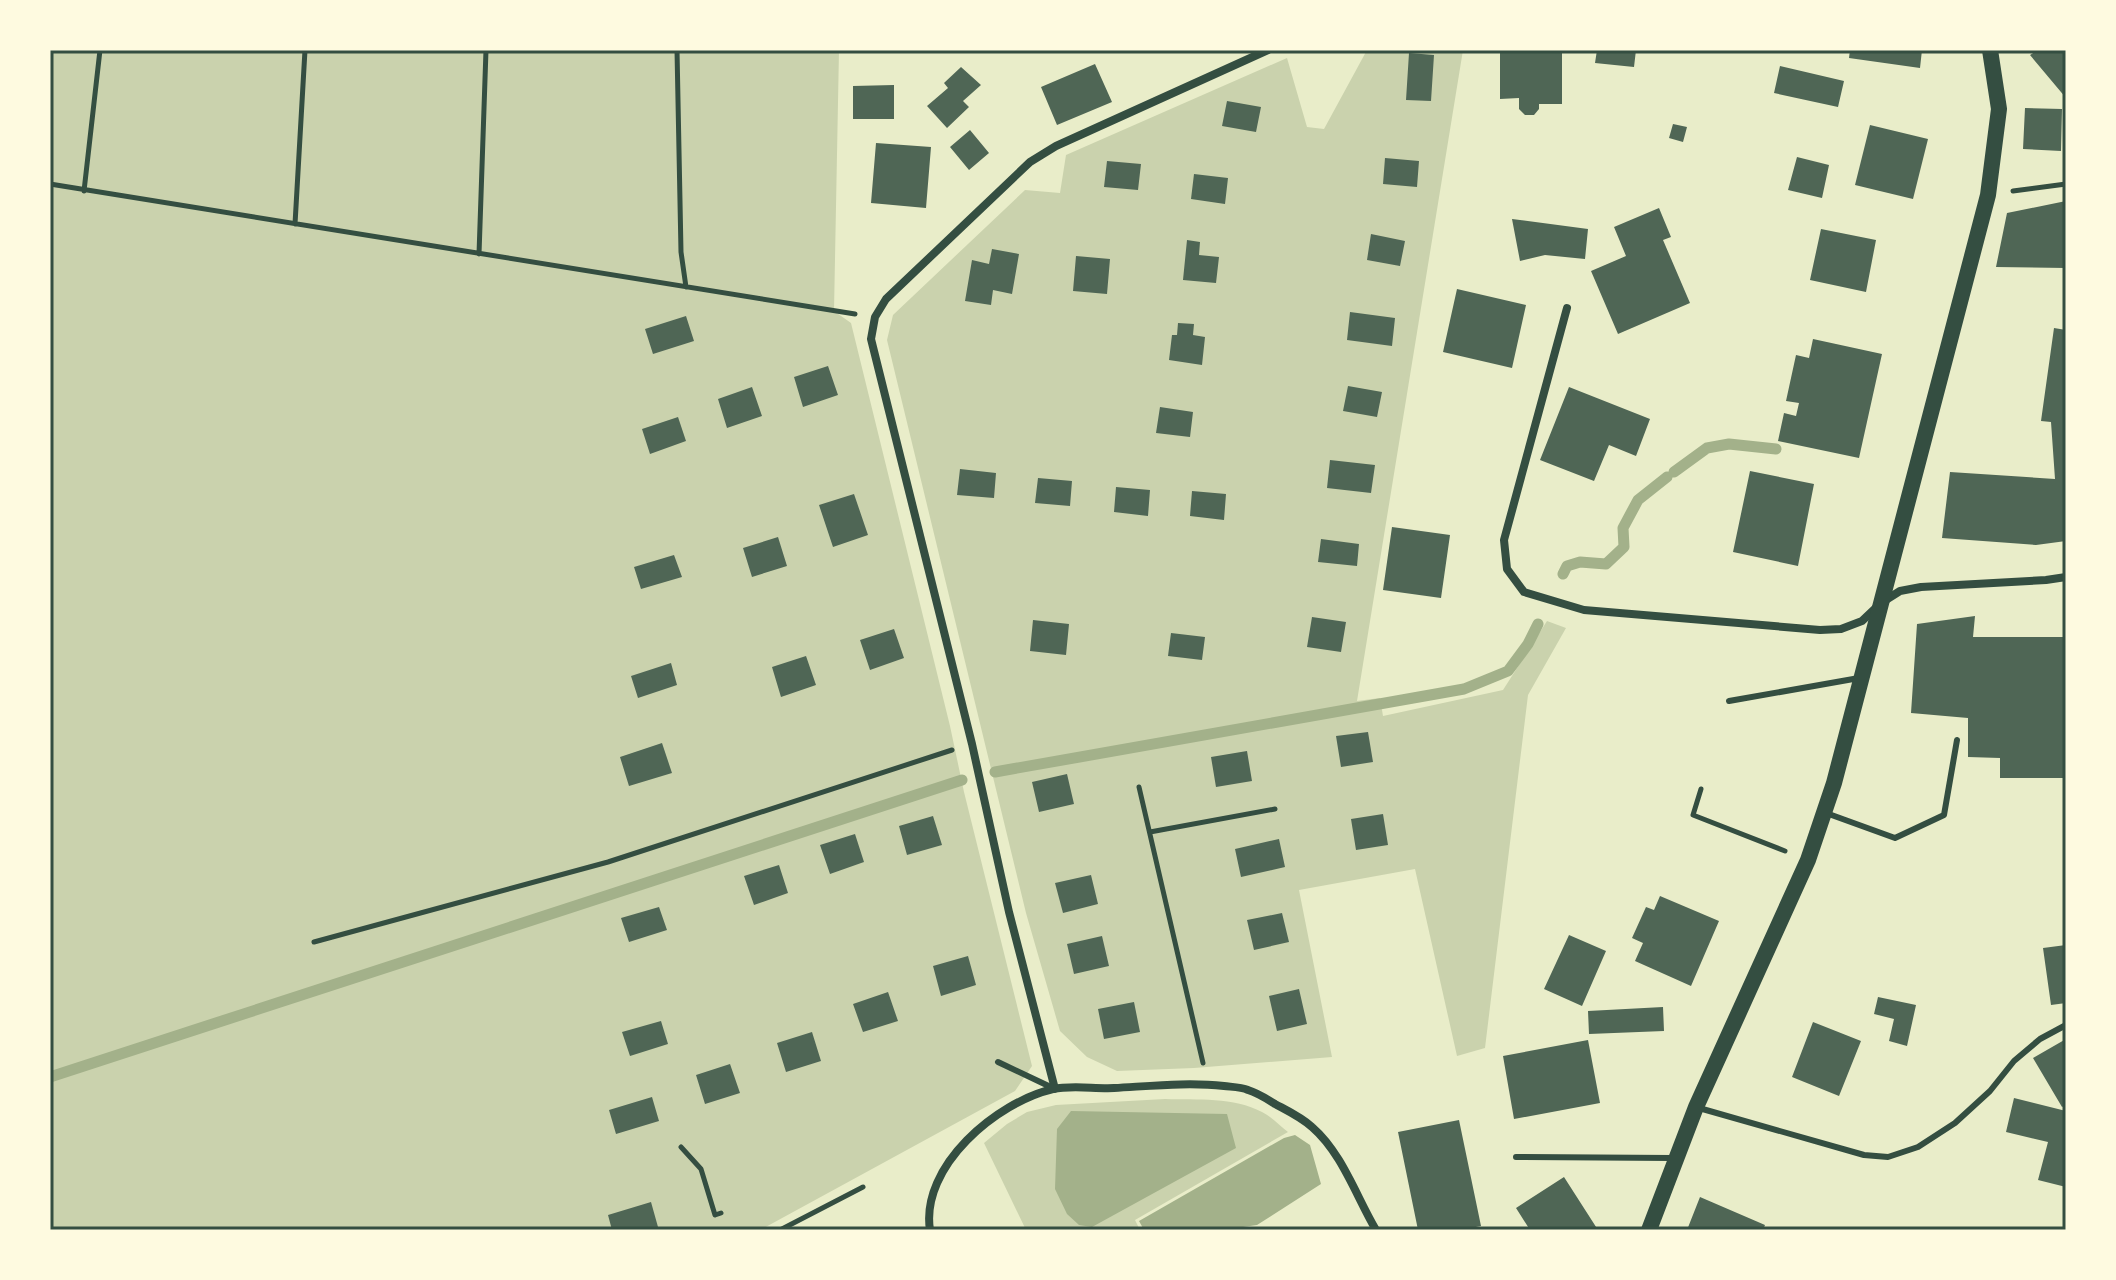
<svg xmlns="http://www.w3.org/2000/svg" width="2116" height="1280" font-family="'PT Sans Narrow',sans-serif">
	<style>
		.green { fill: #cad2ad }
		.water { fill: #a3b18a }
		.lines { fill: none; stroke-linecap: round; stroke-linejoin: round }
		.stream { stroke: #a3b18a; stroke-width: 11 }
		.building { fill: #4f6655 }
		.path { stroke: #344e41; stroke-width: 5 }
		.service { stroke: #344e41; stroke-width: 6 }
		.minor { stroke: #344e41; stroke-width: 8 }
		.secondary { stroke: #344e41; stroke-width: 16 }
		.neatline { fill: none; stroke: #344e41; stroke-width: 3 }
	</style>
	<rect width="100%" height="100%" fill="#e9edc9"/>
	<path class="green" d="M 50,50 L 839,50 L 834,311 L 851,323 L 950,726 L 964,792 L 1032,1066 L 1015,1091 L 760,1230 L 50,1230 Z
		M 1367,50 L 1463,50 L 1357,701 L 1380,698 L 1383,716 L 1503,690 L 1547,621 L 1566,628 L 1528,695 L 1485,1048 L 1457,1056 L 1415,869 L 1299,890 L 1332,1057 L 1194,1068 L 1117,1071 L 1087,1057 L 1060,1031 L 1026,913 L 887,340 L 893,315 L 1025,190 L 1060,193 L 1066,155 L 1287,58 L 1307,127 L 1324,129 Z
		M 1165,1099 C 1197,1100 1234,1097 1262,1112 C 1272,1117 1280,1126 1288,1132 L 1135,1220 L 1140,1230 L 1026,1230 L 984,1143 L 1007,1124 L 1027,1112 L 1056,1105 Z"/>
	<path class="water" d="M 1071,1111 L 1227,1114 L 1236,1148 L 1092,1227 L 1079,1225 L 1067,1214 L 1055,1189 L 1057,1129 Z
		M 1295,1135 L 1310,1145 L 1321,1184 L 1257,1225 L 1222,1230 L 1144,1230 L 1139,1221 L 1284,1138 Z"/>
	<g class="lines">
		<path class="stream" d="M 1674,472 L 1707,448 L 1729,444 L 1776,449
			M 1563,574 L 1567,566 L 1580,562 L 1606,564 L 1624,547 L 1623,528 L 1638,500 L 1667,477
			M 995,772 L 1464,689 L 1508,671 L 1528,644 L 1538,624
			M 50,1077 L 962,780"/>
	</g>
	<path class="building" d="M 1500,50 L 1562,50 L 1562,104 L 1539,104 L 1539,109 L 1534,115 L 1525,115 L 1519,109 L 1519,98 L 1500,99 Z
		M 1597,50 L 1636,50 L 1634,67 L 1595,63 Z
		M 1850,50 L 1922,50 L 1920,68 L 1849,58 Z
		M 2038,50 L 2066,50 L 2066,98 L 2030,55 Z
		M 1409,53 L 1434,55 L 1431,101 L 1406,100 Z
		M 1095,64 L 1112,102 L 1057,125 L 1041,87 Z
		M 1780,66 L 1844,81 L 1838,107 L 1774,93 Z
		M 961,67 L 981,85 L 963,101 L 969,107 L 947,128 L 927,106 L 948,88 L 944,83 Z
		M 894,85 L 894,119 L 853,119 L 853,86 Z
		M 1227,101 L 1261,107 L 1256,132 L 1222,126 Z
		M 2025,108 L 2062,109 L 2061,151 L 2023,149 Z
		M 1673,124 L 1687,127 L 1683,142 L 1669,138 Z
		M 1870,125 L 1928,139 L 1913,199 L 1855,185 Z
		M 970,130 L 989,153 L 969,170 L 950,147 Z
		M 876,143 L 931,147 L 926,208 L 871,203 Z
		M 1797,157 L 1829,165 L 1822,198 L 1788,190 Z
		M 1385,158 L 1419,161 L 1417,187 L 1383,184 Z
		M 1107,161 L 1141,164 L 1138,190 L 1104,187 Z
		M 1194,174 L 1228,178 L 1225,204 L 1191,199 Z
		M 2066,201 L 2066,268 L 1996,267 L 2007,213 Z
		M 1659,208 L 1671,237 L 1663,240 L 1690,303 L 1618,334 L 1591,271 L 1626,256 L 1614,227 Z
		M 1512,219 L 1588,229 L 1585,259 L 1545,255 L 1520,261 Z
		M 1821,229 L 1876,240 L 1866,292 L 1810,280 Z
		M 1371,234 L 1405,241 L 1400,266 L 1367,260 Z
		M 1187,240 L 1200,242 L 1199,255 L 1219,257 L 1216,283 L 1183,280 Z
		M 992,249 L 1019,254 L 1012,294 L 993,290 L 991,305 L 965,301 L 972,260 L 989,264 Z
		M 1076,256 L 1110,259 L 1107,294 L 1073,291 Z
		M 1457,289 L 1526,305 L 1512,368 L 1443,352 Z
		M 1350,312 L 1395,318 L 1392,346 L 1347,340 Z
		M 686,316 L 694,341 L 653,354 L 645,329 Z
		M 1178,323 L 1194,324 L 1193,335 L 1205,337 L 1202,365 L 1169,360 L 1172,335 L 1177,335 Z
		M 2054,328 L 2066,330 L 2066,541 L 2036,545 L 1942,538 L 1950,472 L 2055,479 L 2051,422 L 2041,421 Z
		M 1813,339 L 1882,354 L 1859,458 L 1778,441 L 1784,413 L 1796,416 L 1799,403 L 1786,401 L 1796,355 L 1809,358 Z
		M 828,366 L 838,395 L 803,407 L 794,377 Z
		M 1348,386 L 1382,392 L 1377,417 L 1343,411 Z
		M 752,387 L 762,416 L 727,428 L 718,399 Z
		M 1569,387 L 1650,419 L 1636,456 L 1609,445 L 1594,481 L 1540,460 Z
		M 1160,407 L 1193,412 L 1190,437 L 1156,433 Z
		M 678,417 L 686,441 L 650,454 L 642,429 Z
		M 1330,460 L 1375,465 L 1371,493 L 1327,488 Z
		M 960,469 L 996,473 L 994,498 L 957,495 Z
		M 1750,471 L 1814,484 L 1798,566 L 1733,552 Z
		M 1038,478 L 1072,481 L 1070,506 L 1035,503 Z
		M 1116,487 L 1150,490 L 1148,516 L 1114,512 Z
		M 1192,491 L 1226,494 L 1224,520 L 1190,516 Z
		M 854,494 L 868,535 L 833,547 L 819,505 Z
		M 1392,527 L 1450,535 L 1441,598 L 1383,590 Z
		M 778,537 L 787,566 L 752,577 L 743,548 Z
		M 1321,539 L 1359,544 L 1357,566 L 1318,562 Z
		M 674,555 L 682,577 L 641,589 L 634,567 Z
		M 1975,616 L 1973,637 L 2066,637 L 2066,778 L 2000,778 L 2000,758 L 1968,757 L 1968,718 L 1911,713 L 1917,624 Z
		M 1312,617 L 1346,622 L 1341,652 L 1307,647 Z
		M 1033,620 L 1069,624 L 1066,655 L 1030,651 Z
		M 894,629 L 904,658 L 870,670 L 860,640 Z
		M 1171,633 L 1205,637 L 1202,660 L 1168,656 Z
		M 806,656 L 816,685 L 781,697 L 772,667 Z
		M 671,663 L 677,685 L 638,698 L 631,676 Z
		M 1368,732 L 1373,762 L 1341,767 L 1336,736 Z
		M 662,743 L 672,773 L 629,786 L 620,757 Z
		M 1247,751 L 1252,781 L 1216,787 L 1211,757 Z
		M 1067,774 L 1074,804 L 1039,812 L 1032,782 Z
		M 1383,814 L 1388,845 L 1356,850 L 1351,819 Z
		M 933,816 L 942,845 L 907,855 L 899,826 Z
		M 855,834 L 864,862 L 830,874 L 820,845 Z
		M 1279,839 L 1285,867 L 1241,877 L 1235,849 Z
		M 779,865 L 788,893 L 754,905 L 744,876 Z
		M 1091,875 L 1098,904 L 1063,913 L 1055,883 Z
		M 1660,896 L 1719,921 L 1691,986 L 1635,961 L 1643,943 L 1632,938 L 1646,907 L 1654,910 Z
		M 659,907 L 667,930 L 629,942 L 621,918 Z
		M 1282,913 L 1289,942 L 1254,950 L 1247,920 Z
		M 1569,935 L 1606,951 L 1582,1006 L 1544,989 Z
		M 1102,936 L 1109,966 L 1074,974 L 1067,944 Z
		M 2066,945 L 2066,1003 L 2051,1005 L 2043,948 Z
		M 968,956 L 976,985 L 941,996 L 933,966 Z
		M 1299,989 L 1307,1024 L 1277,1031 L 1269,996 Z
		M 888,992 L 898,1021 L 863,1032 L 853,1004 Z
		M 1878,997 L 1916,1005 L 1907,1046 L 1889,1041 L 1894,1019 L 1874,1014 Z
		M 1134,1002 L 1140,1032 L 1104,1039 L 1098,1009 Z
		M 1663,1007 L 1664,1031 L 1589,1034 L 1588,1011 Z
		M 661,1021 L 668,1044 L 630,1056 L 622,1032 Z
		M 1813,1022 L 1861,1041 L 1839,1096 L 1792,1077 Z
		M 812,1032 L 821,1061 L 786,1072 L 777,1043 Z
		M 2066,1039 L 2066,1105 L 2062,1107 L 2033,1058 Z
		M 1588,1040 L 1600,1103 L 1514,1119 L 1503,1056 Z
		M 730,1064 L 740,1093 L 705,1104 L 696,1075 Z
		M 652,1097 L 659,1121 L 616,1134 L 609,1110 Z
		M 2014,1098 L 2066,1111 L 2066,1187 L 2038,1180 L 2048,1142 L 2006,1132 Z
		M 1459,1120 L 1481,1226 L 1460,1230 L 1418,1230 L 1398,1132 Z
		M 1564,1177 L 1598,1230 L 1530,1230 L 1516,1208 Z
		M 1700,1197 L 1765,1225 L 1763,1230 L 1687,1230 Z
		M 651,1202 L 658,1227 L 647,1230 L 612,1230 L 608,1215 Z"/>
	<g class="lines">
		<path class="path" d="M 677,50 L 681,252 L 686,287
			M 50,184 L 855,314
			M 84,191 L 100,50
			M 2013,191 L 2066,184
			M 295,224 L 305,50
			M 479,254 L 486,50
			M 1139,787 L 1203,1063
			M 1701,789 L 1693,815 L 1785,851
			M 1150,832 L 1275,809
			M 314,942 L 608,862 L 952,750
			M 681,1147 L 701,1169 L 715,1215 L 721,1213
			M 780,1230 L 863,1187"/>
		<path class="service" d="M 1729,701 L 1859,678
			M 1826,813 L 1895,838 L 1944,815 L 1957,740
			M 998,1062 L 1055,1089
			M 1699,1108 L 1864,1155 L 1888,1157 L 1918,1147 L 1955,1123 L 1990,1091 L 2014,1061 L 2040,1039 L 2066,1025
			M 1516,1157 L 1672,1158"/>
		<path class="minor" d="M 1567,308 L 1504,540 L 1507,569 L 1524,592 L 1584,610 L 1820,630 L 1841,629 L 1862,621 L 1881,603 L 1900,591 L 1921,587 L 2046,580 L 2066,577
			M 1055,1089 L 1009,912 L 972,744 L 871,339 L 875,317 L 886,299 L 1030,162 L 1056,146 L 1268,50
			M 930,1230 C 920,1166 997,1102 1053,1089 C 1072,1085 1095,1089 1114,1088 C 1151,1086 1188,1082 1224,1086 C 1232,1087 1241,1087 1248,1090 C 1258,1093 1267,1099 1275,1104 C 1288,1111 1301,1117 1312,1127 C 1342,1153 1356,1196 1376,1230"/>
		<path class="secondary" d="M 1649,1230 L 1696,1107 L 1808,860 L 1834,783 L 1988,195 L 1999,109 L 1990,50"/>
	</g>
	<rect width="2116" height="1280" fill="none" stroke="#fefae0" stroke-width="104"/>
	<rect x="52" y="52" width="2012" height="1176" class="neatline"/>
</svg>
